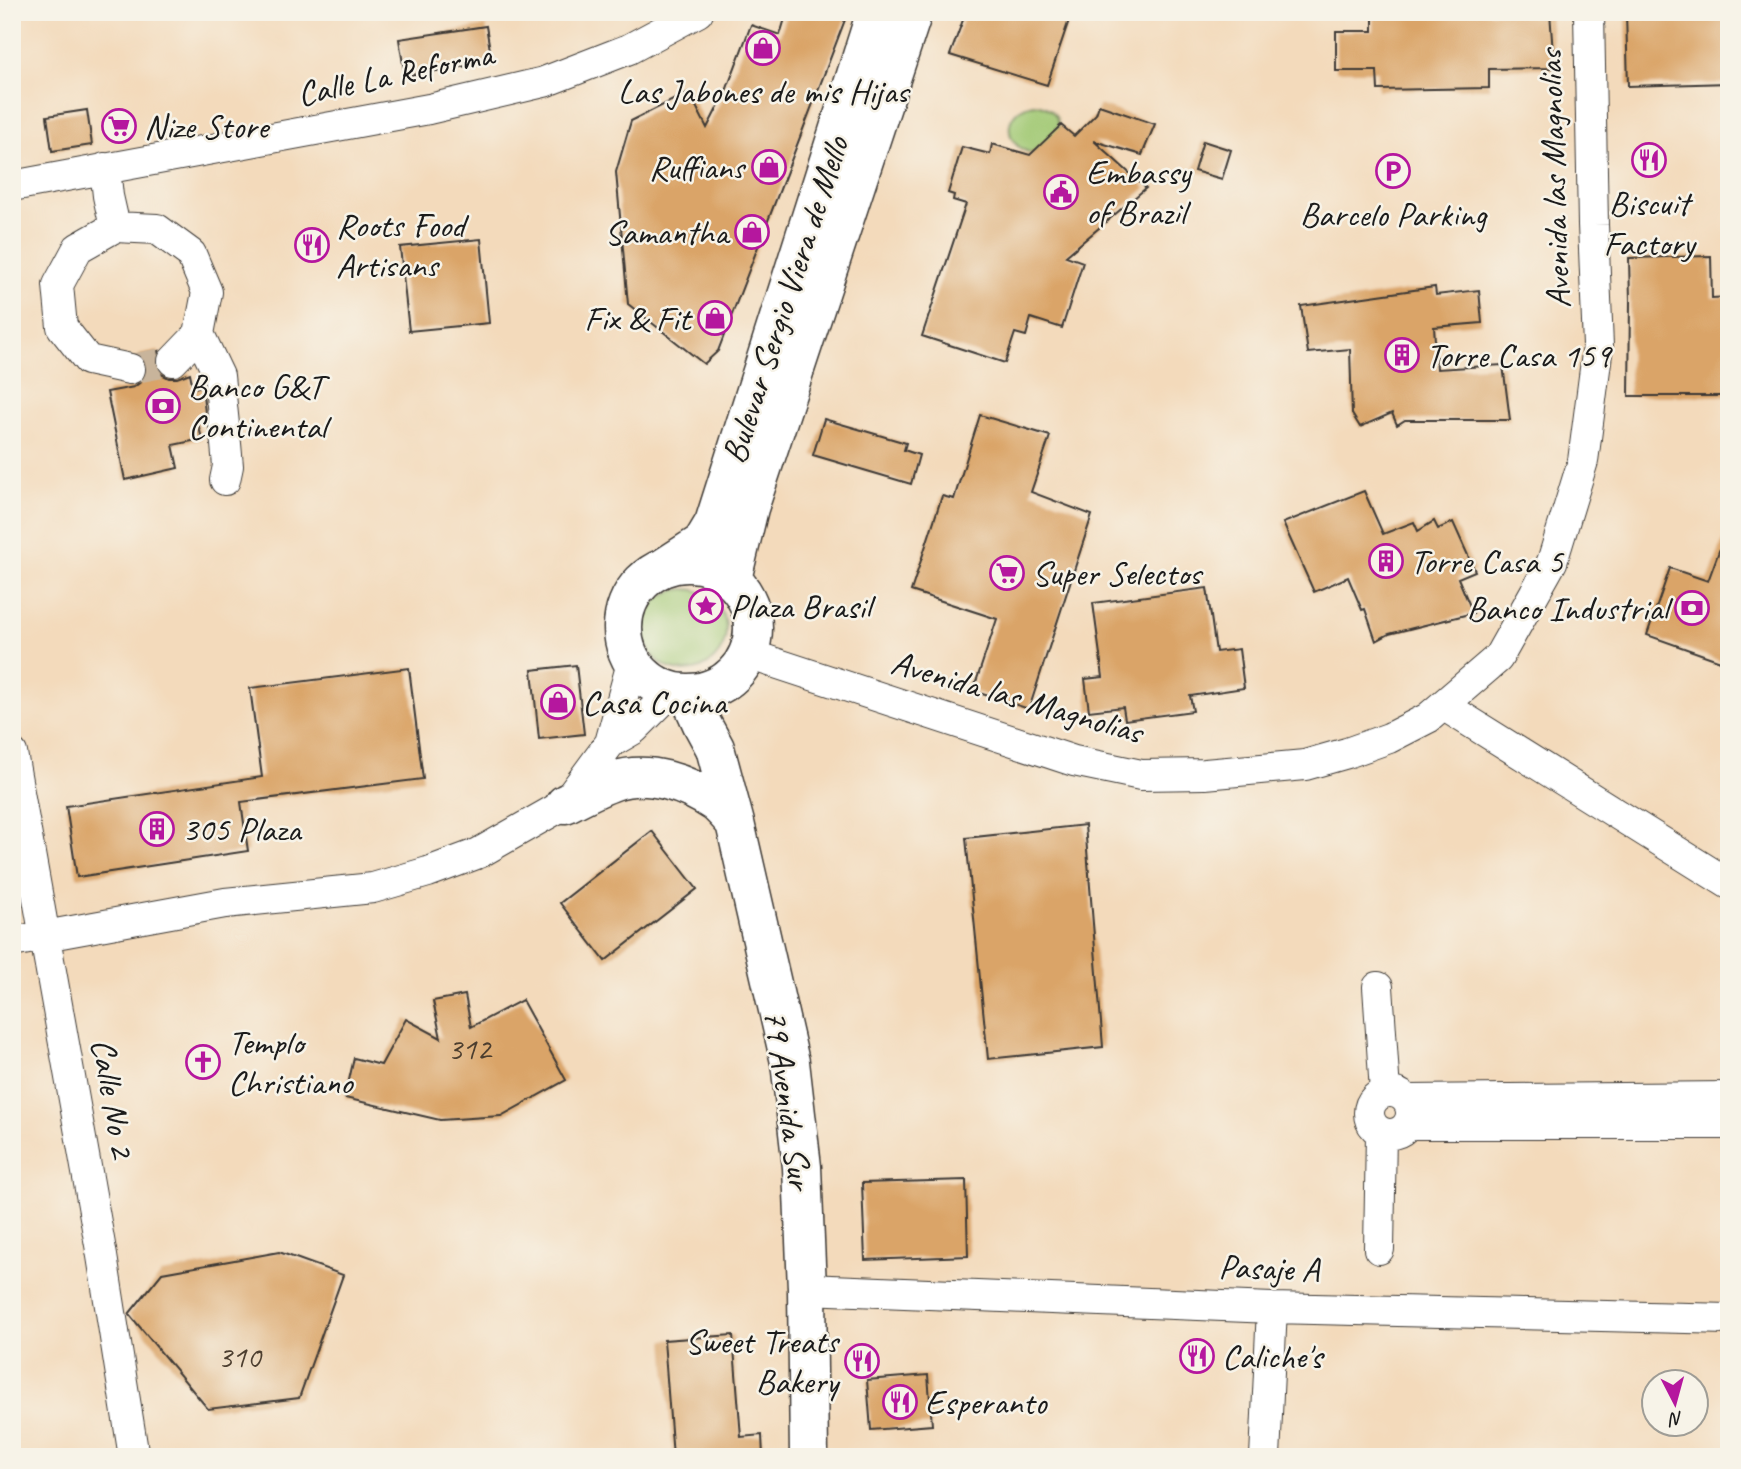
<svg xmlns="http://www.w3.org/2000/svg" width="1741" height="1469" font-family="Caveat,sans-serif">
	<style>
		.green { fill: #a2c974; stroke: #5f7248; stroke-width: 2 }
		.building { fill: #daa468 }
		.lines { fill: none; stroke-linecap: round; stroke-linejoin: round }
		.minor-tunnel { stroke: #c8b49b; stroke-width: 30; stroke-dasharray: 30 15; stroke-linecap: butt }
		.minor-casing { stroke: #3c3834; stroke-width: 32 }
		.major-casing { stroke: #3c3834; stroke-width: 41 }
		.minor { stroke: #fff; stroke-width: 30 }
		.major { stroke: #fff; stroke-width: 38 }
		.labels { text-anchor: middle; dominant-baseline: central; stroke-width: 5; stroke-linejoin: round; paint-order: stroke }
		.number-label { font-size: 32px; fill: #4c3e2f }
		.street-label { font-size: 35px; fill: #1c1c1c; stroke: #f7f3e8 }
		.poi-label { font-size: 35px; fill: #1c1c1c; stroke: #f7f3e8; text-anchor: start }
	</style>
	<rect width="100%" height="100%" fill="#f7f3e8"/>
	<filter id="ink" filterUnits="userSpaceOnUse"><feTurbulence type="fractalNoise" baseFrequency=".0143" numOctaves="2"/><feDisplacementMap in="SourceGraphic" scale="14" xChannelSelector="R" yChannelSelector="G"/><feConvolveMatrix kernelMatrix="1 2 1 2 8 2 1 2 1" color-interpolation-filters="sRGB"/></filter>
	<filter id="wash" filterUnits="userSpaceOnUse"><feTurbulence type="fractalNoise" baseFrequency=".00686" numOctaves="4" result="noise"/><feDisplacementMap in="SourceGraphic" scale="28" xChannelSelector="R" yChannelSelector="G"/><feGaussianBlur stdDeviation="1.57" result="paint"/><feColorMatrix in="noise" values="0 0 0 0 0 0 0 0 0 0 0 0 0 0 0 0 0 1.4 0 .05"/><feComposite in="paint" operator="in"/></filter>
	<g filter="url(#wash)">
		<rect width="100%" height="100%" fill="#f3dabb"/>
		<path class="green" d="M 1033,104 C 1049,105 1059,114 1059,130 L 1032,153 C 1002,146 1002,110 1033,104 Z
			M644 630a41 41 0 1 1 82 0a41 41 0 1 1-82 0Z"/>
		<g id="blocks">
			<path class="building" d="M 787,12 L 848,12 L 718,351 L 704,364 L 628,304 L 616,172 L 631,121 L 689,92 L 707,128 L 726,91 L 751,25 L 780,35 Z
				M 966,12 L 1056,12 L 1070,17 L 1047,85 L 950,55 Z
				M 1373,12 L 1550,12 L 1554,68 L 1489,69 L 1489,88 L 1378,90 L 1377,71 L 1336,71 L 1336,31 L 1373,31 Z
				M 1626,12 L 1729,12 L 1729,83 L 1628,86 Z
				M 486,26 L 492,62 L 405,76 L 399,39 Z
				M 1099,105 L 1155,124 L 1142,155 L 1094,141 L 1146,188 L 1066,256 L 1083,262 L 1062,328 L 1031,318 L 1026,336 L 1015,333 L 1005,363 L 922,336 L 966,204 L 953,200 L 954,195 L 948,193 L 962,147 L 990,154 L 992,144 L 1030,155 L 1061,125 L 1074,136 L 1096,114 Z
				M 87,110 L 92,145 L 52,151 L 47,116 Z
				M 1203,141 L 1231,150 L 1222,179 L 1194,171 Z
				M 481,239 L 489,323 L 409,331 L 400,247 Z
				M 1711,256 L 1712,298 L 1729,297 L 1729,396 L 1629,396 L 1630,300 L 1629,258 Z
				M 1435,287 L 1436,295 L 1479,290 L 1482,323 L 1434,327 L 1437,369 L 1503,365 L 1510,420 L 1405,420 L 1397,425 L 1392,413 L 1360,427 L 1352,414 L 1350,349 L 1308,353 L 1301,306 Z
				M 159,351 L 156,357 L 156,365 L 161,374 L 169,378 L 177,378 L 190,373 L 193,388 L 202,386 L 206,422 L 198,423 L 202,439 L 173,445 L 178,468 L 125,480 L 107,392 L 134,387 L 142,381 L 147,373 L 147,364 L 139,355 Z
				M 980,415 L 1050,436 L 1031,492 L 1092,515 L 1029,709 L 973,691 L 997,619 L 911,591 L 942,496 L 954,499 Z
				M 824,419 L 906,443 L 904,450 L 919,455 L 911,484 L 813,455 Z
				M 1364,491 L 1383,534 L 1414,522 L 1418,531 L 1434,521 L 1438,529 L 1453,522 L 1475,571 L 1458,578 L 1473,613 L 1389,634 L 1376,641 L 1365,609 L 1362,610 L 1348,577 L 1314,592 L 1283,523 Z
				M 1726,532 L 1729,532 L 1729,664 L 1647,635 L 1670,568 L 1708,581 Z
				M 1207,588 L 1216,652 L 1239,649 L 1244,688 L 1190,696 L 1193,711 L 1125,720 L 1123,707 L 1089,711 L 1085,679 L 1103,677 L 1093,603 Z
				M 576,665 L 584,734 L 539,739 L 532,670 Z
				M 409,668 L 423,779 L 241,802 L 248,851 L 77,877 L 66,806 L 262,777 L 250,688 Z
				M 1085,825 L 1103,1047 L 988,1059 L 966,838 Z
				M 652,831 L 697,889 L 605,961 L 560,903 Z
				M 465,995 L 471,1027 L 522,1000 L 566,1080 L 501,1116 L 440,1120 L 345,1098 L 354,1058 L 381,1065 L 406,1019 L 441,1038 L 433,1001 Z
				M 966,1180 L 968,1256 L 865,1260 L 862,1183 Z
				M 279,1252 L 343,1275 L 299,1398 L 208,1409 L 129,1314 L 162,1273 Z
				M 733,1335 L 741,1437 L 762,1435 L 763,1457 L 673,1457 L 664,1340 Z
				M 928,1375 L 932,1425 L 871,1430 L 867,1380 Z"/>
		</g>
	</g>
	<g filter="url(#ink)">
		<use href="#blocks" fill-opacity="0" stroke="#3c3834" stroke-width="2"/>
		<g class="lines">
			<path class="minor-tunnel" d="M 130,369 L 173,361"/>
			<g class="minor-casing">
				<path id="minor" d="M 105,168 L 108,196 L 115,227
					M 12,186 L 429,109 L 544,82 L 629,49 L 698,12
					M 199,334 L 219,376 L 226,444 L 228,466 L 225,480
					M 130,369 L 88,360 L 62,327 L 58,285 L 78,248 L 115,227 L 157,229 L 191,254 L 207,292 L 199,334 L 173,361
					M 748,654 L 1074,761 L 1141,775 L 1205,774 L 1305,765 L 1347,753 L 1389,738 L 1428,718 L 1498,658 L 1552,562 L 1583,461 L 1598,346 L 1593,225 L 1589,12
					M 1443,705 L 1729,884
					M 610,743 L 634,729 L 672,691
					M 12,753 L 102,1256 L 134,1457
					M 12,942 L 225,903 L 373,888 L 428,872 L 479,853 L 565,804 L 610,743 L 632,663
					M 1378,987 L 1385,1092
					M1369 1113a21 21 0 1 1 42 0a21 21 0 1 1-42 0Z
					M 1408,1100 L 1729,1097
					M 1410,1124 L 1729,1124
					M 1379,1249 L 1381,1133
					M 807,1289 L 1272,1308 L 1729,1319
					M 1265,1457 L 1272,1308"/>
			</g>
			<g class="major-casing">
				<path id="major" d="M623 628a65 65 0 1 1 130 0a65 65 0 1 1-130 0Z
					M 665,567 L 702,543 L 714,523 L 876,12
					M 732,579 L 749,508 L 913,12
					M 688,693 L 702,724 L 715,748 L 735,823 L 790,1062 L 802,1167 L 807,1289 L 809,1457
					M 565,804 C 581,796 597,787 614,781 C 648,769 688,784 716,803 C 723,809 729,816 735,823"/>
			</g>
			<use href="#minor" class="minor"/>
			<use href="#major" class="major"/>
		</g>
	</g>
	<defs>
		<g id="shop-ring" transform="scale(1.75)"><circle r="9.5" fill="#f7f3e8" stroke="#b5179e" stroke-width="1.5"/><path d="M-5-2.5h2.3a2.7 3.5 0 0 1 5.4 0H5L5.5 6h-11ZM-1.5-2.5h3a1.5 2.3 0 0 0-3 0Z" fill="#b5179e"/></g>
		<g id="supermarket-ring" transform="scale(1.75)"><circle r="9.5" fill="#f7f3e8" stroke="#b5179e" stroke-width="1.5"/><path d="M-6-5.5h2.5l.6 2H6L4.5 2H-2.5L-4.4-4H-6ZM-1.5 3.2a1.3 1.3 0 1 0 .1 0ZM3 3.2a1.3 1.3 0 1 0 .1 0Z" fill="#b5179e"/></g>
		<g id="restaurant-ring" transform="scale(1.75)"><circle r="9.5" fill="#f7f3e8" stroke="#b5179e" stroke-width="1.5"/><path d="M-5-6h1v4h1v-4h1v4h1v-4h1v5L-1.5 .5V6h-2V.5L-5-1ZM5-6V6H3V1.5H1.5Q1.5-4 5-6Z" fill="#b5179e"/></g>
		<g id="parking-ring" transform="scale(1.75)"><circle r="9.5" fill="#f7f3e8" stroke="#b5179e" stroke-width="1.5"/><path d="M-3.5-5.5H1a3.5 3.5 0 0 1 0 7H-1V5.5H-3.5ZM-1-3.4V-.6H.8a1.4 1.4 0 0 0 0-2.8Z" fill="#b5179e"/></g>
		<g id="civic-ring" transform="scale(1.75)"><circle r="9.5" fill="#f7f3e8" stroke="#b5179e" stroke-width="1.5"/><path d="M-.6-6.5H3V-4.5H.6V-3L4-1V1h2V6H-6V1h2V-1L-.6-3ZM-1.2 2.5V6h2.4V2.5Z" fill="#b5179e"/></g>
		<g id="building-ring" transform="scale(1.75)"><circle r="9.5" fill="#f7f3e8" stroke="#b5179e" stroke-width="1.5"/><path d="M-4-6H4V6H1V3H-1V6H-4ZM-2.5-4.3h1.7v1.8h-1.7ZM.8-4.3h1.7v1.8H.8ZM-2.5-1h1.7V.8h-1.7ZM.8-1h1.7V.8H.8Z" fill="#b5179e"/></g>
		<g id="bank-ring" transform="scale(1.75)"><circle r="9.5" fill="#f7f3e8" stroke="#b5179e" stroke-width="1.5"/><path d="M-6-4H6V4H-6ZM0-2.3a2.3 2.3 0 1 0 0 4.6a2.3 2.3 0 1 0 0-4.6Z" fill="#b5179e"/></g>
		<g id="sight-ring" transform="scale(1.75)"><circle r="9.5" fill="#f7f3e8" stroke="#b5179e" stroke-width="1.5"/><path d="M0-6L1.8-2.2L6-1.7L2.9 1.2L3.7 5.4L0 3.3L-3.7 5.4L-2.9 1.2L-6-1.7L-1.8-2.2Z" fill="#b5179e"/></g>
		<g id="church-ring" transform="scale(1.75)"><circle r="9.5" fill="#f7f3e8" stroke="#b5179e" stroke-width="1.5"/><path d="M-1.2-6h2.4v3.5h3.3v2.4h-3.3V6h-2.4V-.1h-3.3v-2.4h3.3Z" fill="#b5179e"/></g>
	</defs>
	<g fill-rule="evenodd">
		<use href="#shop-ring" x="763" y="48"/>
		<use href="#supermarket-ring" x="119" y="126"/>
		<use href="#restaurant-ring" x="1649" y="160"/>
		<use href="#shop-ring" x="769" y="167"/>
		<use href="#parking-ring" x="1393" y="171"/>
		<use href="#civic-ring" x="1061" y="192"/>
		<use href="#shop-ring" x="752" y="232"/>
		<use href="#restaurant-ring" x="312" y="245"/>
		<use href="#shop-ring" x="715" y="318"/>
		<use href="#building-ring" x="1402" y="355"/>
		<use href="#bank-ring" x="163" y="406"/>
		<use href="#building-ring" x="1386" y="561"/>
		<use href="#supermarket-ring" x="1007" y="573"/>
		<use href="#sight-ring" x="706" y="606"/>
		<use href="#bank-ring" x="1692" y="608"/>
		<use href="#shop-ring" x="558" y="702"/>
		<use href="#building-ring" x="157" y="829"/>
		<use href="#church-ring" x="203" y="1062"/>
		<use href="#restaurant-ring" x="1197" y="1356"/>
		<use href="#restaurant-ring" x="862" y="1361"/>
		<use href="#restaurant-ring" x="900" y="1402"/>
	</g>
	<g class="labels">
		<g class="number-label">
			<text x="469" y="1048">312</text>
			<text x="239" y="1356">310</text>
		</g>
		<g class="street-label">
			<text transform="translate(395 74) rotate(-12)">Calle La Reforma</text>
			<text transform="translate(1554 179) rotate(-92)">Avenida las Magnolias</text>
			<text transform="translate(785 300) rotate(-72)">Bulevar Sergio Viera de Mello</text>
			<text transform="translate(1017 697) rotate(16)">Avenida las Magnolias</text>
			<text transform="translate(113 1098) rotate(80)">Calle No 2</text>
			<text transform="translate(788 1099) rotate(82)">79 Avenida Sur</text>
			<text transform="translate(1269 1268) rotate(2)">Pasaje A</text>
		</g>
		<g class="poi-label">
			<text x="763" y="91" text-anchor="middle">Las Jabones de mis Hijas</text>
			<text x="144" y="126">Nize Store</text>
			<text x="744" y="167" text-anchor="end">Ruffians</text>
			<text x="1086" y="172">Embassy<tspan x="1086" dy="40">of Brazil</tspan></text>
			<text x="1649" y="203" text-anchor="middle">Biscuit<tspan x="1649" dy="40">Factory</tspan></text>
			<text x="1393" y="214" text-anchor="middle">Barcelo Parking</text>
			<text x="336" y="225">Roots Food<tspan x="336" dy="40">Artisans</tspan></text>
			<text x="728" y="232" text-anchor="end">Samantha</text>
			<text x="690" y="318" text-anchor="end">Fix &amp; Fit</text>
			<text x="1426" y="355">Torre Casa 159</text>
			<text x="188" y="386">Banco G&amp;T<tspan x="188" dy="40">Continental</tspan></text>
			<text x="1410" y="561">Torre Casa 5</text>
			<text x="1032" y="573">Super Selectos</text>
			<text x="730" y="606">Plaza Brasil</text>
			<text x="1668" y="608" text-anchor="end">Banco Industrial</text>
			<text x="582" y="702">Casa Cocina</text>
			<text x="182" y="829">305 Plaza</text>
			<text x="228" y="1042">Templo<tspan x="228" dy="40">Christiano</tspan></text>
			<text x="838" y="1341" text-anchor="end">Sweet Treats<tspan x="838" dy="40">Bakery</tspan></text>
			<text x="1222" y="1356">Caliche's</text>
			<text x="925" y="1402">Esperanto</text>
		</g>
	</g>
	<rect width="1741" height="1469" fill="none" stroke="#f7f3e8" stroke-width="42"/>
	<g transform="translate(1675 1403) rotate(174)"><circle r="33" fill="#f7f3e8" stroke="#9f9d96" stroke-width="2"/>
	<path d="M0-5L12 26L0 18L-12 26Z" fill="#b5179e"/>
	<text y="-10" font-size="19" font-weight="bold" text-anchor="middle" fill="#1c1c1c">N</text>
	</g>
</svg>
